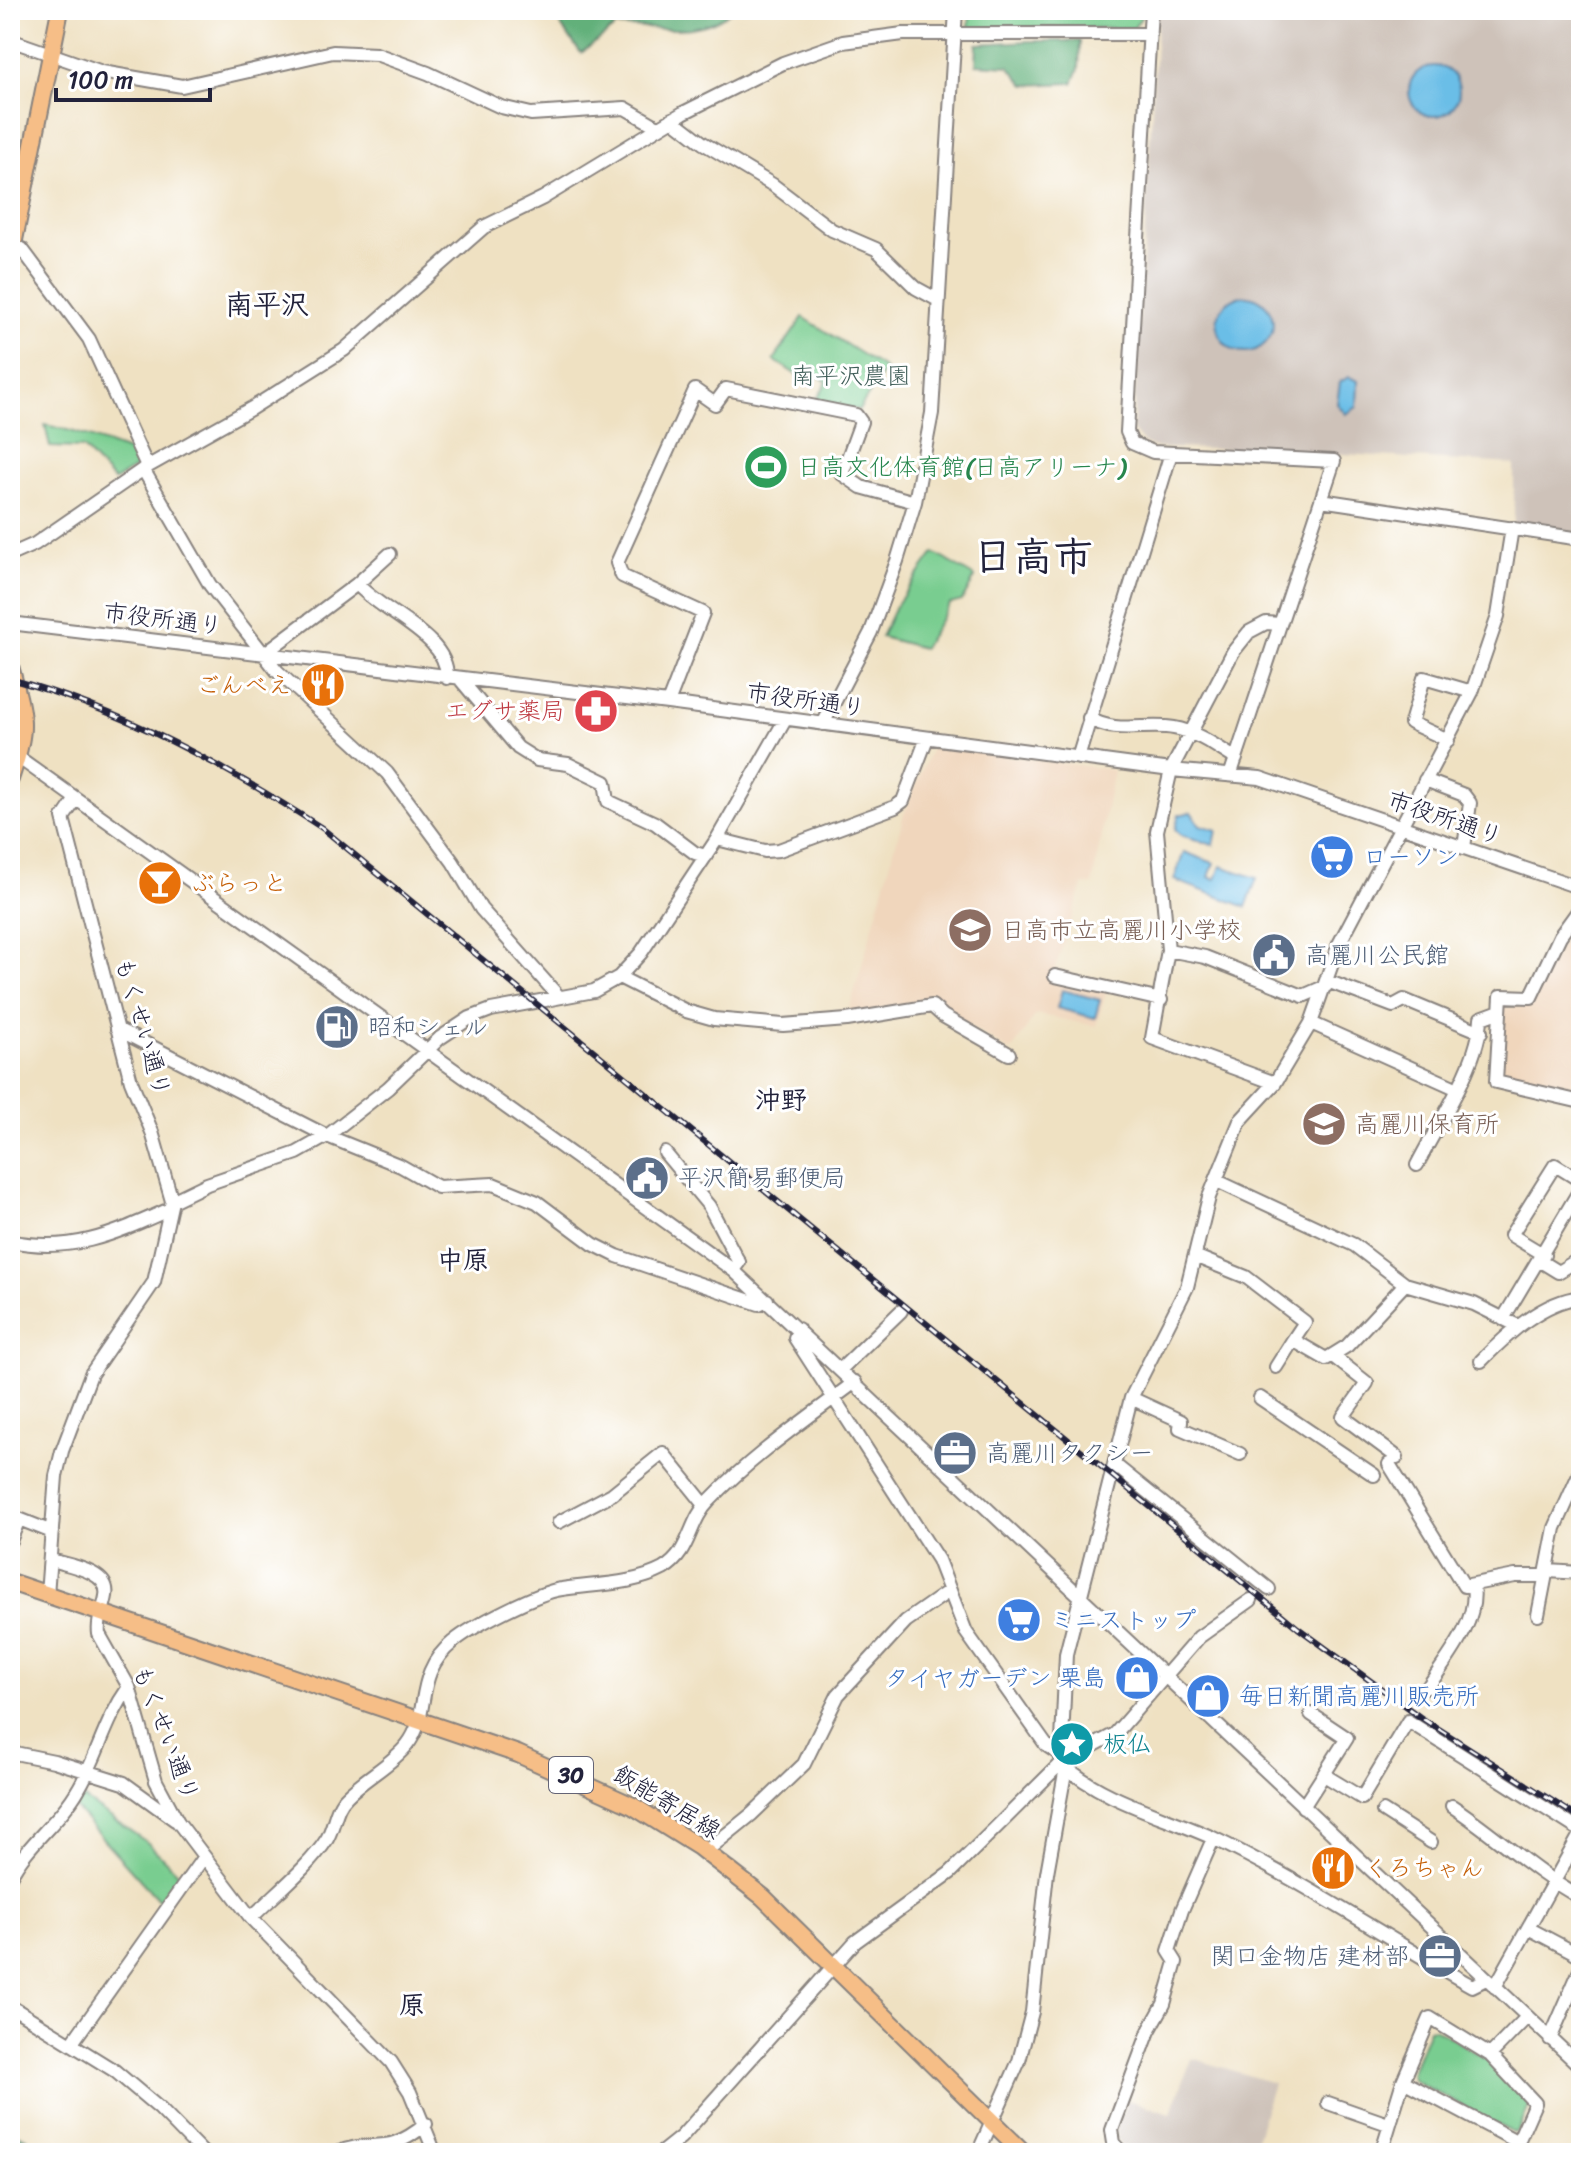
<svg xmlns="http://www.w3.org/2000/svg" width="1591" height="2163" font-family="Sriracha,'Klee One',sans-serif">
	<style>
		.built { fill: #f0d6bc }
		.industrial { fill: #cec2b9 }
		.green { fill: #79cd90; stroke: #4e7866; stroke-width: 2 }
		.forest { fill: #62b07a; stroke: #42695a; stroke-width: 2 }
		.water { fill: #6bbee7; stroke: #467091; stroke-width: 2 }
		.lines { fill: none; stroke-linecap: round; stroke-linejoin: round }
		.minor-casing { stroke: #88827e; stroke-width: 16 }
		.major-casing { stroke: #88827e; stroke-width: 20 }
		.minor { stroke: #fff; stroke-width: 12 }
		.major { stroke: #f6be87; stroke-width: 16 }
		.rail-casing { stroke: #22223b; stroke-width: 6 }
		.rail { stroke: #fff; stroke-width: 3; stroke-dasharray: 9; stroke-linecap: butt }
		.labels { text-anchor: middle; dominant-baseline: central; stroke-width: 6; stroke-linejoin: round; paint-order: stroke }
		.shield { fill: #fff; stroke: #646476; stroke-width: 2 }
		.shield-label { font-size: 22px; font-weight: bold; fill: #22223b }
		.park-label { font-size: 24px; fill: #405e59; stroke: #fff }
		.leisure-label { font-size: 24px; fill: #27864d; stroke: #fff; text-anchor: start }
		.street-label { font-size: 24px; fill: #22223b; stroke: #fff }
		.food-label { font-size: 24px; fill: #c56008; stroke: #fff; text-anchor: start }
		.health-label { font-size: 24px; fill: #be3a42; stroke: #fff; text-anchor: end }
		.shop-label { font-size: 24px; fill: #366cbe; stroke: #fff; text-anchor: start }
		.education-label { font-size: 24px; fill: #785e54; stroke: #fff; text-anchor: start }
		.service-label { font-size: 24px; fill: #4e5e75; stroke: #fff; text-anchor: start }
		.culture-label { font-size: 24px; fill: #0d838f; stroke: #fff; text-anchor: start }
		.neighbourhood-label { font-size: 26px; font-weight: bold; fill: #22223b; stroke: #fff }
		.quarter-label { font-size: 28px; font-weight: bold; fill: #22223b; stroke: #fff }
		.town-label { font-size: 40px; font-weight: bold; fill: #22223b; stroke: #fff }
	</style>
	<rect width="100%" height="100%" fill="#fff"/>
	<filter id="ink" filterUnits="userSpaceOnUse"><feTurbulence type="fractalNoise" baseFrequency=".0125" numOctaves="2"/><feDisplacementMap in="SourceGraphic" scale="16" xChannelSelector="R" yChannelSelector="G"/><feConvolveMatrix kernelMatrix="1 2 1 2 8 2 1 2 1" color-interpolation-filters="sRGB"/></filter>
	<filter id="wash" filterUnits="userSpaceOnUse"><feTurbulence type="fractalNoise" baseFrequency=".006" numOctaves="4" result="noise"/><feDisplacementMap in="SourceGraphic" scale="32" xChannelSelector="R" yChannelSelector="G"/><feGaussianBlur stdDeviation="1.8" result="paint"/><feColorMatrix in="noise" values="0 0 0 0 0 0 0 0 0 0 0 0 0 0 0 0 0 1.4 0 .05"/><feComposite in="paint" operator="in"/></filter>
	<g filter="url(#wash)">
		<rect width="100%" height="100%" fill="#efe1c2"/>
		<path class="built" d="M 932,746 L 1113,770 L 1092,885 L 1083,885 L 1053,975 L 1107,990 L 1096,1026 L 1036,1014 L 1011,1052 L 933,1003 L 848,1015 L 904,814 Z
			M 1581,923 L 1581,1098 L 1499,1077 L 1503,1002 L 1533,1000 L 1563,939 L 1576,935 Z"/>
		<path class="industrial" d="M 1158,10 L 1581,10 L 1581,534 L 1514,524 L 1514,464 L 1276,450 L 1157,448 L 1144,443 L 1133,430 Z
			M 1192,2058 L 1273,2083 L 1252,2153 L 1129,2153 L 1118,2141 L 1115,2129 L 1127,2100 L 1171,2113 Z"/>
		<path class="green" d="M 970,10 L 1146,10 L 1134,28 L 969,28 Z
			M 803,317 L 885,369 L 859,410 L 815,401 L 827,382 L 808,368 L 801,378 L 774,360 Z
			M 45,425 C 75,430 105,443 134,453 L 140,465 L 114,481 L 83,448 L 50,447 Z
			M 934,553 L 975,577 L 962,601 L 950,604 L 923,648 L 881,637 L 895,607 Z
			M 83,1798 L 148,1843 L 181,1876 L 162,1904 L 75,1808 Z
			M 1434,2028 L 1488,2060 L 1530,2104 L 1518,2131 L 1513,2133 L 1413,2080 L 1411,2073 L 1429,2029 Z"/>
		<path class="forest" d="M 554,10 L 732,10 C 701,39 654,26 616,27 L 581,53 L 556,19 Z
			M 1031,41 L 1080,41 L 1079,69 L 1073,83 L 1025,85 L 1009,66 L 976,64 L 977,44 Z
			M 10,2130 L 55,2153 L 10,2153 Z"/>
		<path class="water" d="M1409 91a25 25 0 1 1 50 0a25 25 0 1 1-50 0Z
			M1217 324a28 28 0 1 1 56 0a28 28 0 1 1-56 0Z
			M 1349,377 L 1358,381 L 1357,407 L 1346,414 L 1337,404 L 1340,382 Z
			M 1191,812 L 1200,825 L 1217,830 L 1214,845 L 1181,835 L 1175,829 L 1179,815 Z
			M 1184,852 L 1214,863 L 1209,877 L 1216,879 L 1221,866 L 1257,878 L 1246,907 L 1174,880 Z
			M 1062,990 L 1100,1000 L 1095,1018 L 1057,1008 Z"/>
	</g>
	<g filter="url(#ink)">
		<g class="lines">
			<g class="minor-casing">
				<path id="minor" d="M 1151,10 L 1127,432 L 1132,443 L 1153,452 L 1334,461 L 1231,773
					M 10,40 L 102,72 L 182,86 L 333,52 L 376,54 L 428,73 L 501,107 L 531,114 L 625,108 L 658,127
					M 672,119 L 703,143 L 773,185 L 832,230 L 876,249 L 916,288 L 938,300
					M 10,246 L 22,249 L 89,339 L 147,466
					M 143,469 L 210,585 L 277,671 L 387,773 L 453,862 L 481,909 L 559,997
					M 1321,500 L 1581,539
					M 10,555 L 35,544 L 145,468 L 252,408 L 344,350 L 484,227 L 543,198 L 683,113 L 783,63 L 843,42 L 903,34 L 1150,34
					M 357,584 C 382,613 449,636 447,678
					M 10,623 L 668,703 L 1171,770 L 1260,778 L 1581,888
					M 265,653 L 357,584 L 390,554
					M 460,679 L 518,748 L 537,760 L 568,764 L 605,782 L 608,801 L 655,823 L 695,853 L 706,856
					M 668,703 L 703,613 L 622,576 L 617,563 L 695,390 L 715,404 L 726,389 L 856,415 L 861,422 L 842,474 L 861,487 L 915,502
					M 1089,718 C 1115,735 1145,723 1174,728 C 1197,732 1217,747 1236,759
					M 823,724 L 871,632 L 897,561 L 915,502 L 932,413 L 956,10
					M 1448,740 L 1411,723 L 1424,678 L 1472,692
					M 18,757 L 733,1270 L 1581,2067
					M 1078,758 L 1171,453
					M 1425,780 L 1464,795 L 1470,803 L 1464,848
					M 717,839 L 765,851 L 779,850 L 895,807 L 903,801 L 927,738
					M 1581,907 L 1560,936 L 1531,997 L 1501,996 L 1496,1082 L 1581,1102
					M 1168,950 L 1205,957 L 1303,996 L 1326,986
					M 1055,976 L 1161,1000
					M 619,977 L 686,1011 L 714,1019 L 783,1025 L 847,1020 L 932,1006 L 943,1016 L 1009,1054
					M 1327,981 L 1393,1006 L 1404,1000 L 1481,1032
					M 1311,1023 L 1458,1089
					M 117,1029 L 327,1136 L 401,1166 L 438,1187 L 493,1184 L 537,1202 L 593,1244 L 617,1256 L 759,1304 L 767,1300
					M 1275,1083 L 1152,1038 L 1168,950 L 1157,831 L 1171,770 L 1233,652 L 1249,632 L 1266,623 L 1280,624
					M 665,1153 L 709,1206 L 736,1257 L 739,1262 L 733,1270
					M 1417,1165 C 1438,1123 1479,1065 1481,1018 L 1500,1011
					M 1217,1181 L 1354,1245 L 1405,1284 L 1474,1304 L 1518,1326
					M 172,1201 L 207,1184 L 297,1153 L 327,1136 L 388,1088 L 440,1038 L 470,1018 L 491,1010 L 594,991 L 619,977 L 641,953 L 717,839 L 785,720
					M 10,1241 C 72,1254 114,1234 170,1209
					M 1544,1255 L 1511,1235 L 1555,1165 L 1581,1181
					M 1197,1257 L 1246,1277 L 1305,1322 L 1293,1340 L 1326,1359 L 1347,1346 L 1405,1284
					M 1540,1261 L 1558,1272 L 1581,1258
					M 1503,1319 L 1581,1188
					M 798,1329 L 795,1338 L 938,1560 L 966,1632 L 1046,1745 L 1061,1755
					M 1334,1357 L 1367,1383 L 1343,1417 L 1397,1457
					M 1481,1361 C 1509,1333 1541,1302 1581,1297
					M 1276,1367 L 1293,1340
					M 841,1369 L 901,1311
					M 1131,1398 L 1181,1421 L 1180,1428 L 1240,1454
					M 1260,1398 L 1374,1475
					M 1389,1464 L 1464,1586 L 1515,1576 L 1546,1576
					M 1115,1465 L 1269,1589
					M 559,1522 L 612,1494 L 663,1453 L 705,1505
					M 10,1541 L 19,1519 L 52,1532
					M 51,1560 C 67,1565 111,1571 106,1596 C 104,1610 97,1619 99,1634 L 129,1687 L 156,1781 L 178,1822 L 251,1918 L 391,2062 L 410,2092 L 435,2153
					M 1548,1571 L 1581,1573
					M 47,1595 L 56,1476 L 62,1451 L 91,1374 L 154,1282 L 172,1201 L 152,1132 L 131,1081 L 63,818 L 76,799
					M 1538,1615 L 1555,1528 L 1581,1470
					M 1428,1687 C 1446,1659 1479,1622 1473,1586
					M 10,1752 L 54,1761 L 124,1783 L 175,1820
					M 1061,1763 L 1066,1654 L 1131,1398 L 1187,1287 L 1209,1197 L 1240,1121 L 1275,1083 L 1311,1023 L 1339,944 L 1472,692 L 1498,616 L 1512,528
					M 1061,1763 C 1103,1801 1163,1815 1213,1838 C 1303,1881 1385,1937 1472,1986 L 1486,1979
					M 1324,1775 L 1362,1798 L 1408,1721 L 1581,1831
					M 1452,1806 C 1496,1835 1535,1873 1581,1898
					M 1303,1807 L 1347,1738 L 1311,1714
					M 1383,1811 L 1431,1842
					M 705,1852 L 752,1814 L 804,1764 L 838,1695 L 906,1621 L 949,1591
					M 10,1877 C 27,1843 60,1822 79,1788 C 99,1754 104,1722 129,1687
					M 251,1918 C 274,1895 310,1866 327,1839 C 335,1825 335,1807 347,1796 C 366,1777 391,1765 407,1745 C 432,1714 412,1675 453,1642 C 472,1626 538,1592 562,1589 C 594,1584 633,1585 663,1569 C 691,1553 688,1522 709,1501 C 752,1456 806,1419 855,1382
					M 1528,1928 L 1581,1956
					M 1495,1987 L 1581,1833
					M 10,2006 L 115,2071 L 160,2109 L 203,2153
					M 1550,2039 L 1581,1968
					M 72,2043 L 203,1858
					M 1403,2081 L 1518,2142
					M 1328,2103 L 1388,2124
					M 337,2153 C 374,2137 384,2159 426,2124
					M 661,2153 L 681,2137 L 855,1942 L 950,1873 L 1061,1763 L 1115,1734 L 1199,1637 L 1251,1600
					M 978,2153 L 1019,2061 L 1032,2012 L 1047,1873 L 1066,1767
					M 1123,2153 L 1114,2143 L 1112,2130 L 1149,2031 L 1164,2004 L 1176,1962 L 1169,1951 L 1182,1910 L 1213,1839
					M 1381,2153 L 1403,2081 L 1430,2018 L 1490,2055
					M 1513,2153 L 1535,2103 L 1490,2055 L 1527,2017"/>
			</g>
			<g class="major-casing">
				<path id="major" d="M 10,260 L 60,10
					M 10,666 C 24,719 28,726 10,779
					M 10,1582 L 518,1754 L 633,1806 L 699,1847 L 763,1897 L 1024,2153"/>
			</g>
			<use href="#minor" class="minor"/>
			<use href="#major" class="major"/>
			<g class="rail-casing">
				<path id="rail" d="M 10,679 C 121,709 226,766 322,828 L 1298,1628 L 1420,1717 L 1581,1819"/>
			</g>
			<use href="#rail" class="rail"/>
		</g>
	</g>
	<defs>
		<g id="stadium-disc" transform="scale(2.3)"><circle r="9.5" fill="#2e9e5b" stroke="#fff"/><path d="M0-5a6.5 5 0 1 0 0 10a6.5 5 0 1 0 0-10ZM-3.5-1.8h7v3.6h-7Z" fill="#fff"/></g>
		<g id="restaurant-disc" transform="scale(2.3)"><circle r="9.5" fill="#e8710a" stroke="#fff"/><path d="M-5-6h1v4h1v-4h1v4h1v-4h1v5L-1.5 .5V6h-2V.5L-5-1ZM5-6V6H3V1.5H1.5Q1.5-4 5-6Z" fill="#fff"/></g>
		<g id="pharmacy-disc" transform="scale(2.3)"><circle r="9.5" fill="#e0444e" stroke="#fff"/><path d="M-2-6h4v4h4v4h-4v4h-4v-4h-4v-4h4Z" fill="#fff"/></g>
		<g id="supermarket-disc" transform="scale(2.3)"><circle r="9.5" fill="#3f7fe0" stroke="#fff"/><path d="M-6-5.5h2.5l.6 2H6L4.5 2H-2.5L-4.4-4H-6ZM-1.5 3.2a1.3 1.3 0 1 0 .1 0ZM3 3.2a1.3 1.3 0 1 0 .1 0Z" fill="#fff"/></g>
		<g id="bar-disc" transform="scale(2.3)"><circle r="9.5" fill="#e8710a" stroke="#fff"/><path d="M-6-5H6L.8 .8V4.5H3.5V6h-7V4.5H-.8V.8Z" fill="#fff"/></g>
		<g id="school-disc" transform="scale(2.3)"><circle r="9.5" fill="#8d6e63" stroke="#fff"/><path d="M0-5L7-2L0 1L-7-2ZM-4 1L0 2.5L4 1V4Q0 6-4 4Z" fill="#fff"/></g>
		<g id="civic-disc" transform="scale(2.3)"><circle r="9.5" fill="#5c6f8a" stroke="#fff"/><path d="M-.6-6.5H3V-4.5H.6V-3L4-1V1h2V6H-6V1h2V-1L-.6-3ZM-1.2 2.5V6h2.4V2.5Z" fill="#fff"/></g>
		<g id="fuel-disc" transform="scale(2.3)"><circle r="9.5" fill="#5c6f8a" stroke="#fff"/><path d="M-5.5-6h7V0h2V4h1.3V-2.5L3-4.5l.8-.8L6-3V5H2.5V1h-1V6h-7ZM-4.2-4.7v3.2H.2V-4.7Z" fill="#fff"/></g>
		<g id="office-disc" transform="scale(2.3)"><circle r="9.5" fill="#5c6f8a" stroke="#fff"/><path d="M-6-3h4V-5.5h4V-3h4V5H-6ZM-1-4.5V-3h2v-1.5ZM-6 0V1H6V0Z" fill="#fff"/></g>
		<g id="shop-disc" transform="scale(2.3)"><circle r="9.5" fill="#3f7fe0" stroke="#fff"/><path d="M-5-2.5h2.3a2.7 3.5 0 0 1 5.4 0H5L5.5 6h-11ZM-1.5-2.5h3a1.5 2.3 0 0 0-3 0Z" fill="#fff"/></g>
		<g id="sight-disc" transform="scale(2.3)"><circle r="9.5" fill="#0f9aa8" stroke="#fff"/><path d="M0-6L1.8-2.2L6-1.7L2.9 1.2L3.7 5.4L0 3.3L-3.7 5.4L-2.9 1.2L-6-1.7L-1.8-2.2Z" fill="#fff"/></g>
	</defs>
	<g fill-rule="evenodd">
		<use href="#stadium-disc" x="766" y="467"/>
		<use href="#restaurant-disc" x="323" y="685"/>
		<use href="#pharmacy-disc" x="596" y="711"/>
		<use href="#supermarket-disc" x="1332" y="857"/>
		<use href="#bar-disc" x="160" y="883"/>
		<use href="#school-disc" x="970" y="930"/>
		<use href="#civic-disc" x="1274" y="955"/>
		<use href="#fuel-disc" x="337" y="1027"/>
		<use href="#school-disc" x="1324" y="1124"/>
		<use href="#civic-disc" x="647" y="1178"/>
		<use href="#office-disc" x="955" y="1453"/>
		<use href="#supermarket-disc" x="1019" y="1620"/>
		<use href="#shop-disc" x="1137" y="1678"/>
		<use href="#shop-disc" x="1208" y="1696"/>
		<use href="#sight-disc" x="1072" y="1744"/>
		<use href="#restaurant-disc" x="1333" y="1868"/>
		<use href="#office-disc" x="1440" y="1956"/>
	</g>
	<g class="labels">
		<rect class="shield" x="549" y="1757" width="44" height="36" rx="6"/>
		<g class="shield-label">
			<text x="571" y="1775">30</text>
		</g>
		<g class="park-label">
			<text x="851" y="376">南平沢農園</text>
		</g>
		<g class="leisure-label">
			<text x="797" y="467">日高文化体育館(日高アリーナ)</text>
		</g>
		<g class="street-label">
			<text transform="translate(163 619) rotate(7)">市役所通り</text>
			<text transform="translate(806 700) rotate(8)">市役所通り</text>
			<text transform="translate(1445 818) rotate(19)">市役所通り</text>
			<text transform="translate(143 1027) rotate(74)">もくせい通り</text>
			<text transform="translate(166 1733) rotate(69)">もくせい通り</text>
			<text transform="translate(667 1802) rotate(31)">飯能寄居線</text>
		</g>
		<g class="food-label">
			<text x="292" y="685" text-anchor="end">ごんべえ</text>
			<text x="191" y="883">ぶらっと</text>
			<text x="1364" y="1868">くろちゃん</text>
		</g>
		<g class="health-label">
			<text x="565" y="711">エグサ薬局</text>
		</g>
		<g class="shop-label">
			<text x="1363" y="857">ローソン</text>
			<text x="1050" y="1620">ミニストップ</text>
			<text x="1106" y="1678" text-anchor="end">タイヤガーデン 栗島</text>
			<text x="1239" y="1696">毎日新聞高麗川販売所</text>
		</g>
		<g class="education-label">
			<text x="1001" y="930">日高市立高麗川小学校</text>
			<text x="1355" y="1124">高麗川保育所</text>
		</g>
		<g class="service-label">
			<text x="1305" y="955">高麗川公民館</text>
			<text x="368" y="1027">昭和シェル</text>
			<text x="678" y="1178">平沢簡易郵便局</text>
			<text x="986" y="1453">高麗川タクシー</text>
			<text x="1409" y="1956" text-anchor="end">関口金物店 建材部</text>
		</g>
		<g class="culture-label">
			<text x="1103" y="1744">板仏</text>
		</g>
		<g class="neighbourhood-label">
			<text x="781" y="1100">沖野</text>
			<text x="463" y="1260">中原</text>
			<text x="412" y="2005">原</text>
		</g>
		<g class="quarter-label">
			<text x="267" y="304">南平沢</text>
		</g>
		<g class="town-label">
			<text x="1033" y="556">日高市</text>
		</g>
	</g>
	<rect width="1591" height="2163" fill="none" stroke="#fff" stroke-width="40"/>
	<path d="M56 88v12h154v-12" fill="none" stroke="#22223b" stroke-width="4"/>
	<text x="68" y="88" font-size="24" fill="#22223b" stroke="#ffffff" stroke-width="6" paint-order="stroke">100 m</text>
</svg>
